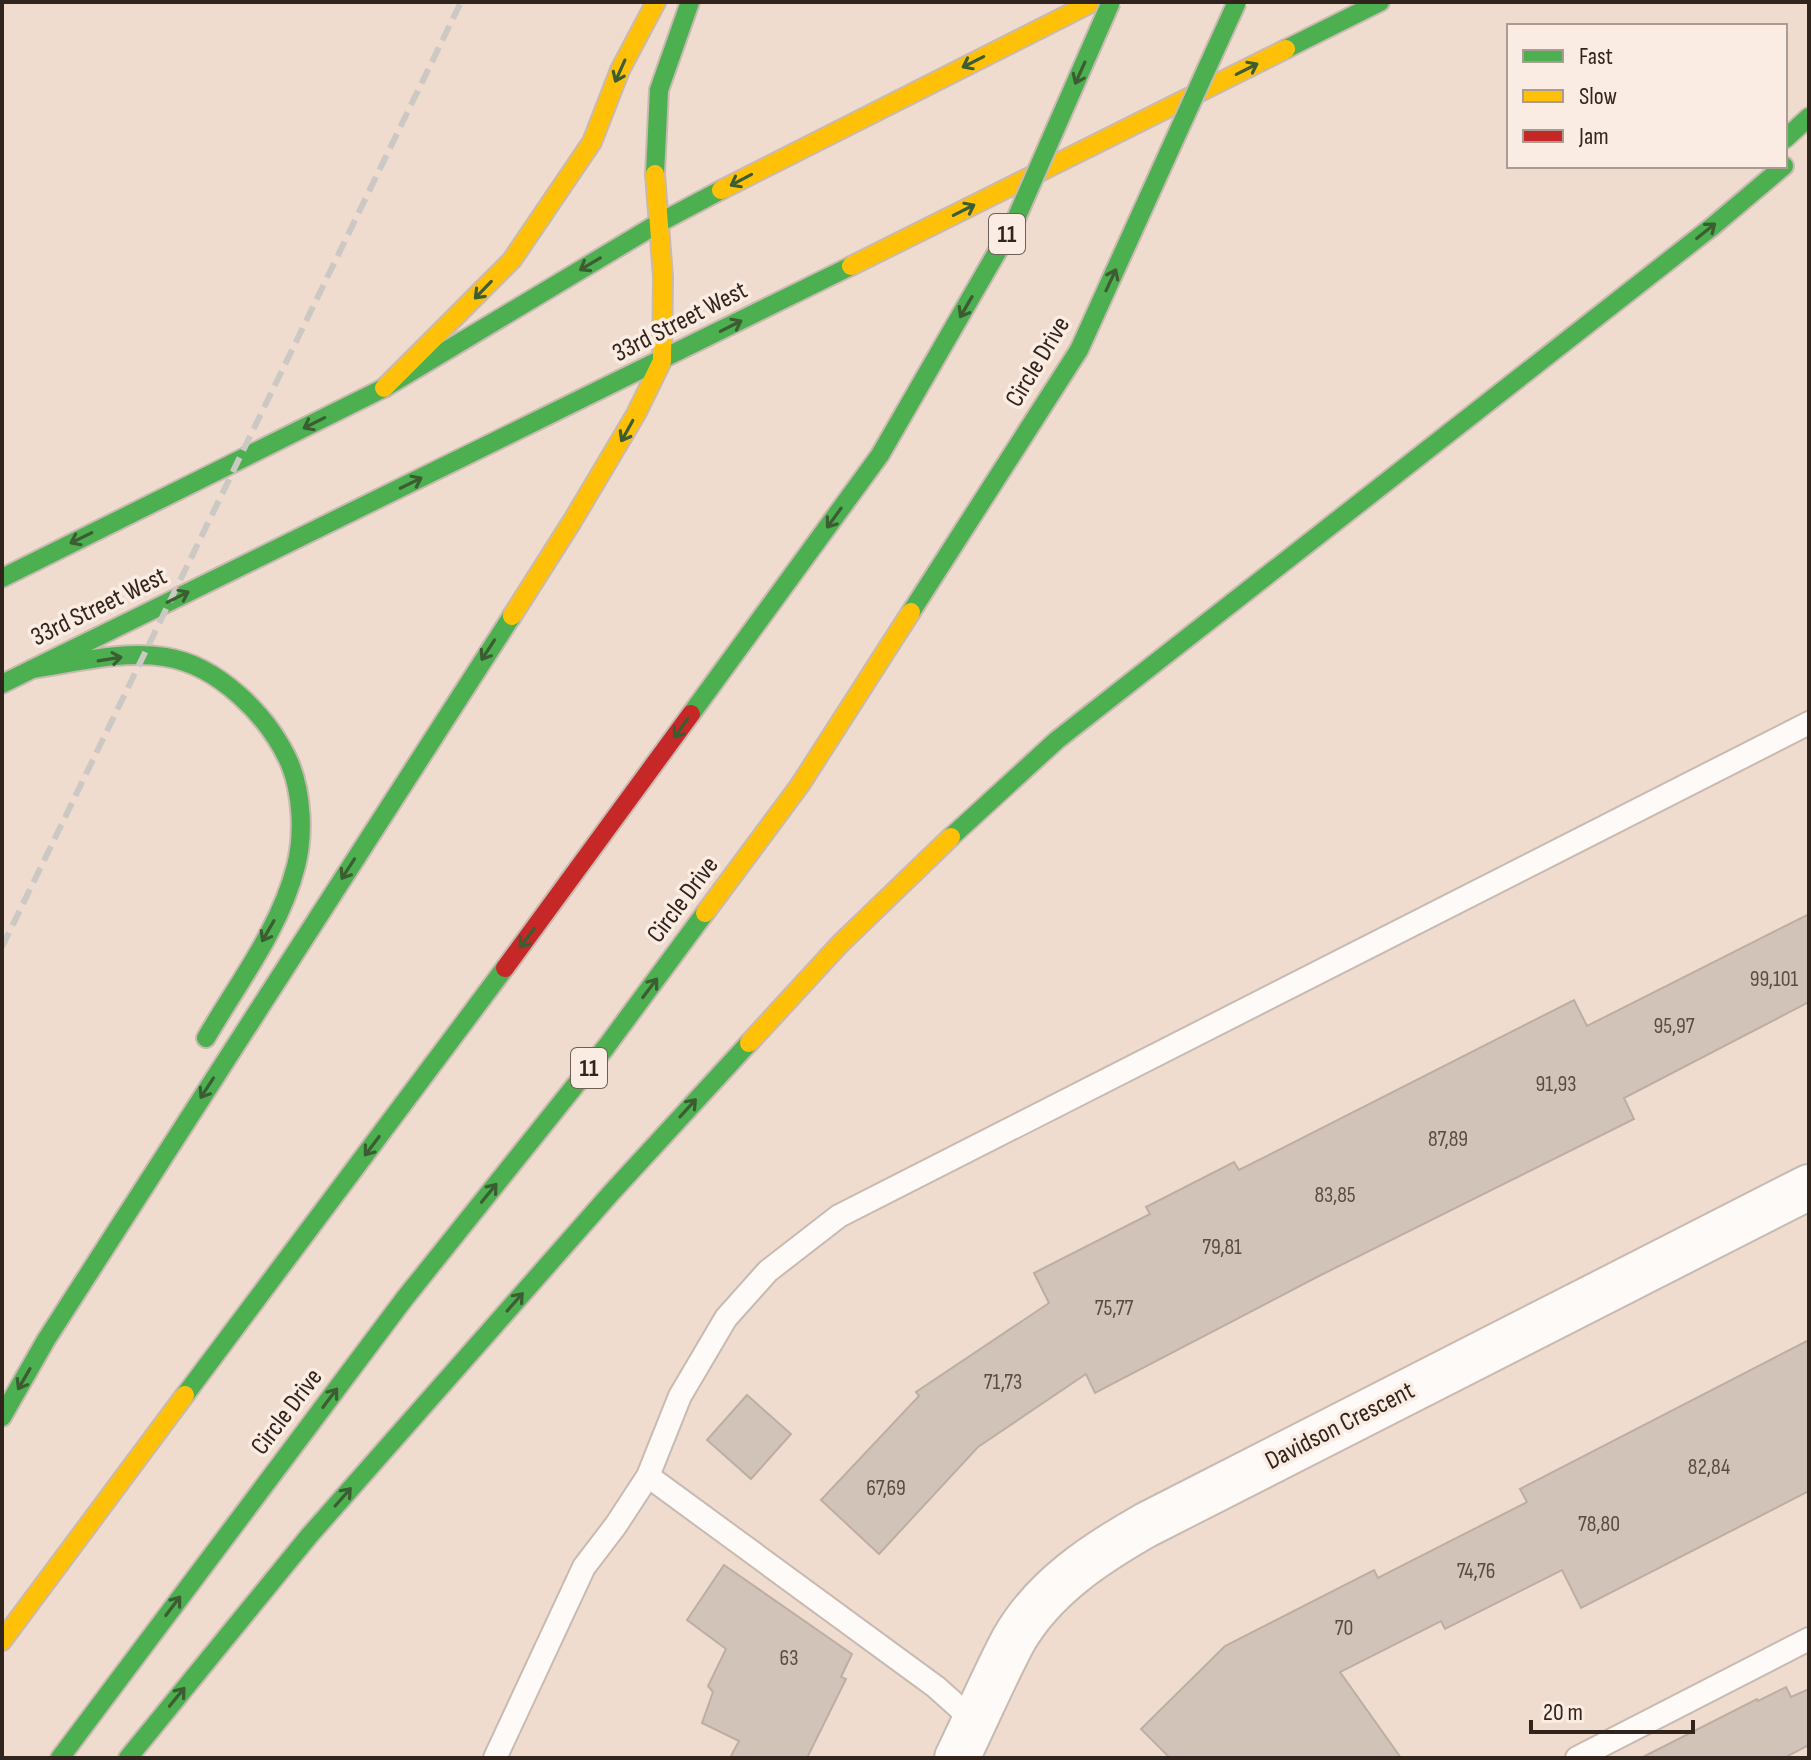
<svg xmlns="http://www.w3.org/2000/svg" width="1811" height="1760" font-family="'Sofia Sans Condensed',sans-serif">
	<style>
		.building { fill: #d2c3b9; stroke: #bcaea4; stroke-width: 2 }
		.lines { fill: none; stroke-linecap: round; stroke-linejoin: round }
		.lane-casing { stroke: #c9bab1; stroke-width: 26 }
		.street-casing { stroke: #c9bab1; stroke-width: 48 }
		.fast-casing { stroke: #c9bab1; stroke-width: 22 }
		.slow-casing { stroke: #c9bab1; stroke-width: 22 }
		.jam-casing { stroke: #c9bab1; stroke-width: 22 }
		.lane { stroke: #fdfaf8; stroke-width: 22 }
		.street { stroke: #fdfaf8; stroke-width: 44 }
		.fast { stroke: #4caf50; stroke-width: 18 }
		.slow { stroke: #ffc107; stroke-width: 18 }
		.jam { stroke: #c62828; stroke-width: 18 }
		.rail { stroke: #ccc8c4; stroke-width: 6; stroke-dasharray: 16 8; stroke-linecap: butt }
		.fast-bridge-casing { stroke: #c9bab1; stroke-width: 22; stroke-linecap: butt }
		.fast-bridge { stroke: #4caf50; stroke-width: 18 }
		.oneway { stroke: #3c5c31 }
		.labels { text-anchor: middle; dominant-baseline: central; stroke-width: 7; stroke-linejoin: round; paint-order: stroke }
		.number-label { font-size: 22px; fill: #594c43 }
		.shield { fill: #faece2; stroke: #6d6057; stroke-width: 2 }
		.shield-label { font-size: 24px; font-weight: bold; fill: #31241c }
		.street-label { font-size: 26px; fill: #31241c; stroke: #faece2 }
	</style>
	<rect width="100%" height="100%" fill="#efdccf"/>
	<path class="building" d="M 1809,914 L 1809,1002 L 1624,1098 L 1634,1119 L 1317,1277 L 1095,1393 L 1086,1374 L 978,1447 L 879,1554 L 821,1500 L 919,1396 L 916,1392 L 1049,1303 L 1034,1273 L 1150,1214 L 1146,1207 L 1234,1162 L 1239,1170 L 1574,1000 L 1587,1026 Z
		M 1809,1340 L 1809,1491 L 1581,1608 L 1562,1570 L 1445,1629 L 1441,1621 L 1340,1672 L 1401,1758 L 1170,1758 L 1141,1729 L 1225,1646 L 1374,1570 L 1378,1578 L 1527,1502 L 1520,1489 Z
		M 747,1395 L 791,1434 L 751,1479 L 707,1440 Z
		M 724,1565 L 852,1654 L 841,1677 L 846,1679 L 807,1758 L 730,1758 L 739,1741 L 702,1723 L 713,1692 L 708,1686 L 726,1649 L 687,1620 Z
		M 1786,1687 L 1791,1697 L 1809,1689 L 1809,1745 L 1784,1758 L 1641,1758 L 1757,1699 L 1758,1701 Z"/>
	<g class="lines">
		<g class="lane-casing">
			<path id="lane" d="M 648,1476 L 936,1687 L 975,1722
				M 495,1758 L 584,1567 L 616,1525 L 648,1476 L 680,1396 L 726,1318 L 768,1271 L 839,1216 L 1809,723
				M 1577,1758 L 1809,1639"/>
		</g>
		<g class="street-casing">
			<path id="street" d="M 957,1758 C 976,1719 993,1679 1013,1641 C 1043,1588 1095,1554 1146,1525 L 1809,1187"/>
		</g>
		<g class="fast-casing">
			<path id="fast" d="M 1286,49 L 1380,2
				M 1785,139 L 1809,117
				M 655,174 L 659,90 L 690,2
				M 2,578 L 384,388 L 657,224 L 721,190
				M 911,612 L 1079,350
				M 32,669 C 75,663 122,650 165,657 C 218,665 269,716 290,764 C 302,794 304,835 296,866 C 280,929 238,983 206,1038
				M 2,684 L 851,266
				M 691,714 L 880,455
				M 951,837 L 1057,740 L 1713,226 L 1784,166
				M 185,1395 L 505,968
				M 2,1417 L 46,1340 L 512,616
				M 60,1758 L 405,1298 L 606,1047 L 705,913
				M 128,1758 L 309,1536 L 612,1192 L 749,1043"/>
		</g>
		<g class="slow-casing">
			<path id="slow" d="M 721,190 L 1093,2
				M 851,266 L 1286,49
				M 384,388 L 512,260 L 592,142 L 620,70 L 656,2
				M 512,616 L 573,520 L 636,414 L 662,361 L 663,277 L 655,174
				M 705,913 L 800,785 L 911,612
				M 749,1043 L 840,944 L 951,837
				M 2,1641 L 185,1395"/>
		</g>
		<g class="jam-casing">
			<path id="jam" d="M 505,968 L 691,714"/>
		</g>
		<use href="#lane" class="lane"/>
		<use href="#street" class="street"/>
		<use href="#fast" class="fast"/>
		<use href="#slow" class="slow"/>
		<use href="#jam" class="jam"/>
		<path class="rail" d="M 2,947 L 461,2"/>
		<g class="fast-bridge-casing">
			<path id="fast-bridge" d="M 1079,350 L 1237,2
				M 880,455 L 1015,221 L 1111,2"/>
		</g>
		<use href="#fast-bridge" class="fast-bridge"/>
	</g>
	<defs><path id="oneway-shaft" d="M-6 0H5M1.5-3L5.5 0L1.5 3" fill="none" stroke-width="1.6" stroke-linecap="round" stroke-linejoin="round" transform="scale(2)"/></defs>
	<g class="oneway">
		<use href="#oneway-shaft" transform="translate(973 62) rotate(153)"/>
		<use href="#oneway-shaft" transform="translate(1247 69) rotate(-27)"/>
		<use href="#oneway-shaft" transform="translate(620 71) rotate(114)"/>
		<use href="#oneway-shaft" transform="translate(1080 73) rotate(114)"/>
		<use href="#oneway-shaft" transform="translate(741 180) rotate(152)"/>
		<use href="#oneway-shaft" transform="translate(964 210) rotate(-27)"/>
		<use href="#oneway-shaft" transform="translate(1706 231) rotate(-39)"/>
		<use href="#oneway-shaft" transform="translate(590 264) rotate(149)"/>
		<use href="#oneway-shaft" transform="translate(1111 280) rotate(-65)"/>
		<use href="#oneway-shaft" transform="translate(483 290) rotate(134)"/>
		<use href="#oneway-shaft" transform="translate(966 307) rotate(120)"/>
		<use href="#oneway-shaft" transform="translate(731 326) rotate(-27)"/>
		<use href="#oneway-shaft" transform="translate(314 423) rotate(153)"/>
		<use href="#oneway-shaft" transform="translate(627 431) rotate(119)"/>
		<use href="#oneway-shaft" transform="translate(411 483) rotate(-26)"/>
		<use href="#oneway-shaft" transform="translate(834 518) rotate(126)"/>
		<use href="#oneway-shaft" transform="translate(81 538) rotate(154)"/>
		<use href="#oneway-shaft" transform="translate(178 597) rotate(-26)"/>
		<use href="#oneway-shaft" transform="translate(488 650) rotate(123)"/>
		<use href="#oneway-shaft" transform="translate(110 659) rotate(-9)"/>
		<use href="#oneway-shaft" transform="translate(681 728) rotate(126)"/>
		<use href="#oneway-shaft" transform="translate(348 869) rotate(123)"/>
		<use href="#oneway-shaft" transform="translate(268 931) rotate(120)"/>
		<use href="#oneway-shaft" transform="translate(527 938) rotate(127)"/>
		<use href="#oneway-shaft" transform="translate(650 988) rotate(-53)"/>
		<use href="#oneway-shaft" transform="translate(207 1088) rotate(123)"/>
		<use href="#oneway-shaft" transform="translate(688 1108) rotate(-48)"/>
		<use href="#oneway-shaft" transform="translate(372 1146) rotate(127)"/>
		<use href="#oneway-shaft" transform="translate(489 1193) rotate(-51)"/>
		<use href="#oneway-shaft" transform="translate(515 1302) rotate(-49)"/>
		<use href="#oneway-shaft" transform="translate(24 1379) rotate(120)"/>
		<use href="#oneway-shaft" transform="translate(330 1398) rotate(-53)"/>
		<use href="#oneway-shaft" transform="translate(343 1497) rotate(-49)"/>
		<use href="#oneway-shaft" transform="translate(173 1606) rotate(-53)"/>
		<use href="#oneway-shaft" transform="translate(177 1697) rotate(-51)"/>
	</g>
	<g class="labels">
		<g class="number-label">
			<text x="1774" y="979">99,101</text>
			<text x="1674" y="1026">95,97</text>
			<text x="1556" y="1084">91,93</text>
			<text x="1448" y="1139">87,89</text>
			<text x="1335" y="1195">83,85</text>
			<text x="1222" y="1247">79,81</text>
			<text x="1114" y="1308">75,77</text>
			<text x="1003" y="1382">71,73</text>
			<text x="1709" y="1467">82,84</text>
			<text x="886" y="1488">67,69</text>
			<text x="1599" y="1524">78,80</text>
			<text x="1476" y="1571">74,76</text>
			<text x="1344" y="1628">70</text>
			<text x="789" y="1658">63</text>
		</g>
		<g class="shield">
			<rect x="989" y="214" width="36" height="40" rx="6"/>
			<rect x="571" y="1048" width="36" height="40" rx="6"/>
		</g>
		<g class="shield-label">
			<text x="1007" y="234">11</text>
			<text x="589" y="1068">11</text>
		</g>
		<g class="street-label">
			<text transform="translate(680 322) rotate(-27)">33rd Street West</text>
			<text transform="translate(1038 362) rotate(-59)">Circle Drive</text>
			<text transform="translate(99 607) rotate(-26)">33rd Street West</text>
			<text transform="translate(683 900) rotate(-53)">Circle Drive</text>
			<text transform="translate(287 1412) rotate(-53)">Circle Drive</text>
			<text transform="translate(1340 1426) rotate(-27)">Davidson Crescent</text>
		</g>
	</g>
	<rect width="1811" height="1760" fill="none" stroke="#31241c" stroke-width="8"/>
	<rect x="1507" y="24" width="280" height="144" fill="#faece2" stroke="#aa9c93" stroke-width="2"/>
	<rect x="1523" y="50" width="40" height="12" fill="#4caf50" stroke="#aa9c93" stroke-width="2"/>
	<text x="1579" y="64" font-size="24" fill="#31241c">Fast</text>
	<rect x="1523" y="90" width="40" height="12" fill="#ffc107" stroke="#aa9c93" stroke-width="2"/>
	<text x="1579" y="104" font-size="24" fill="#31241c">Slow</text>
	<rect x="1523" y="130" width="40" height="12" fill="#c62828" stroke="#aa9c93" stroke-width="2"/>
	<text x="1579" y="144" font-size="24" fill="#31241c">Jam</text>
	<path d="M1531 1720v12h162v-12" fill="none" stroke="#31241c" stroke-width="4"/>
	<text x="1543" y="1720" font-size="24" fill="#31241c" stroke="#faece2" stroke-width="6" paint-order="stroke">20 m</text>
</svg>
